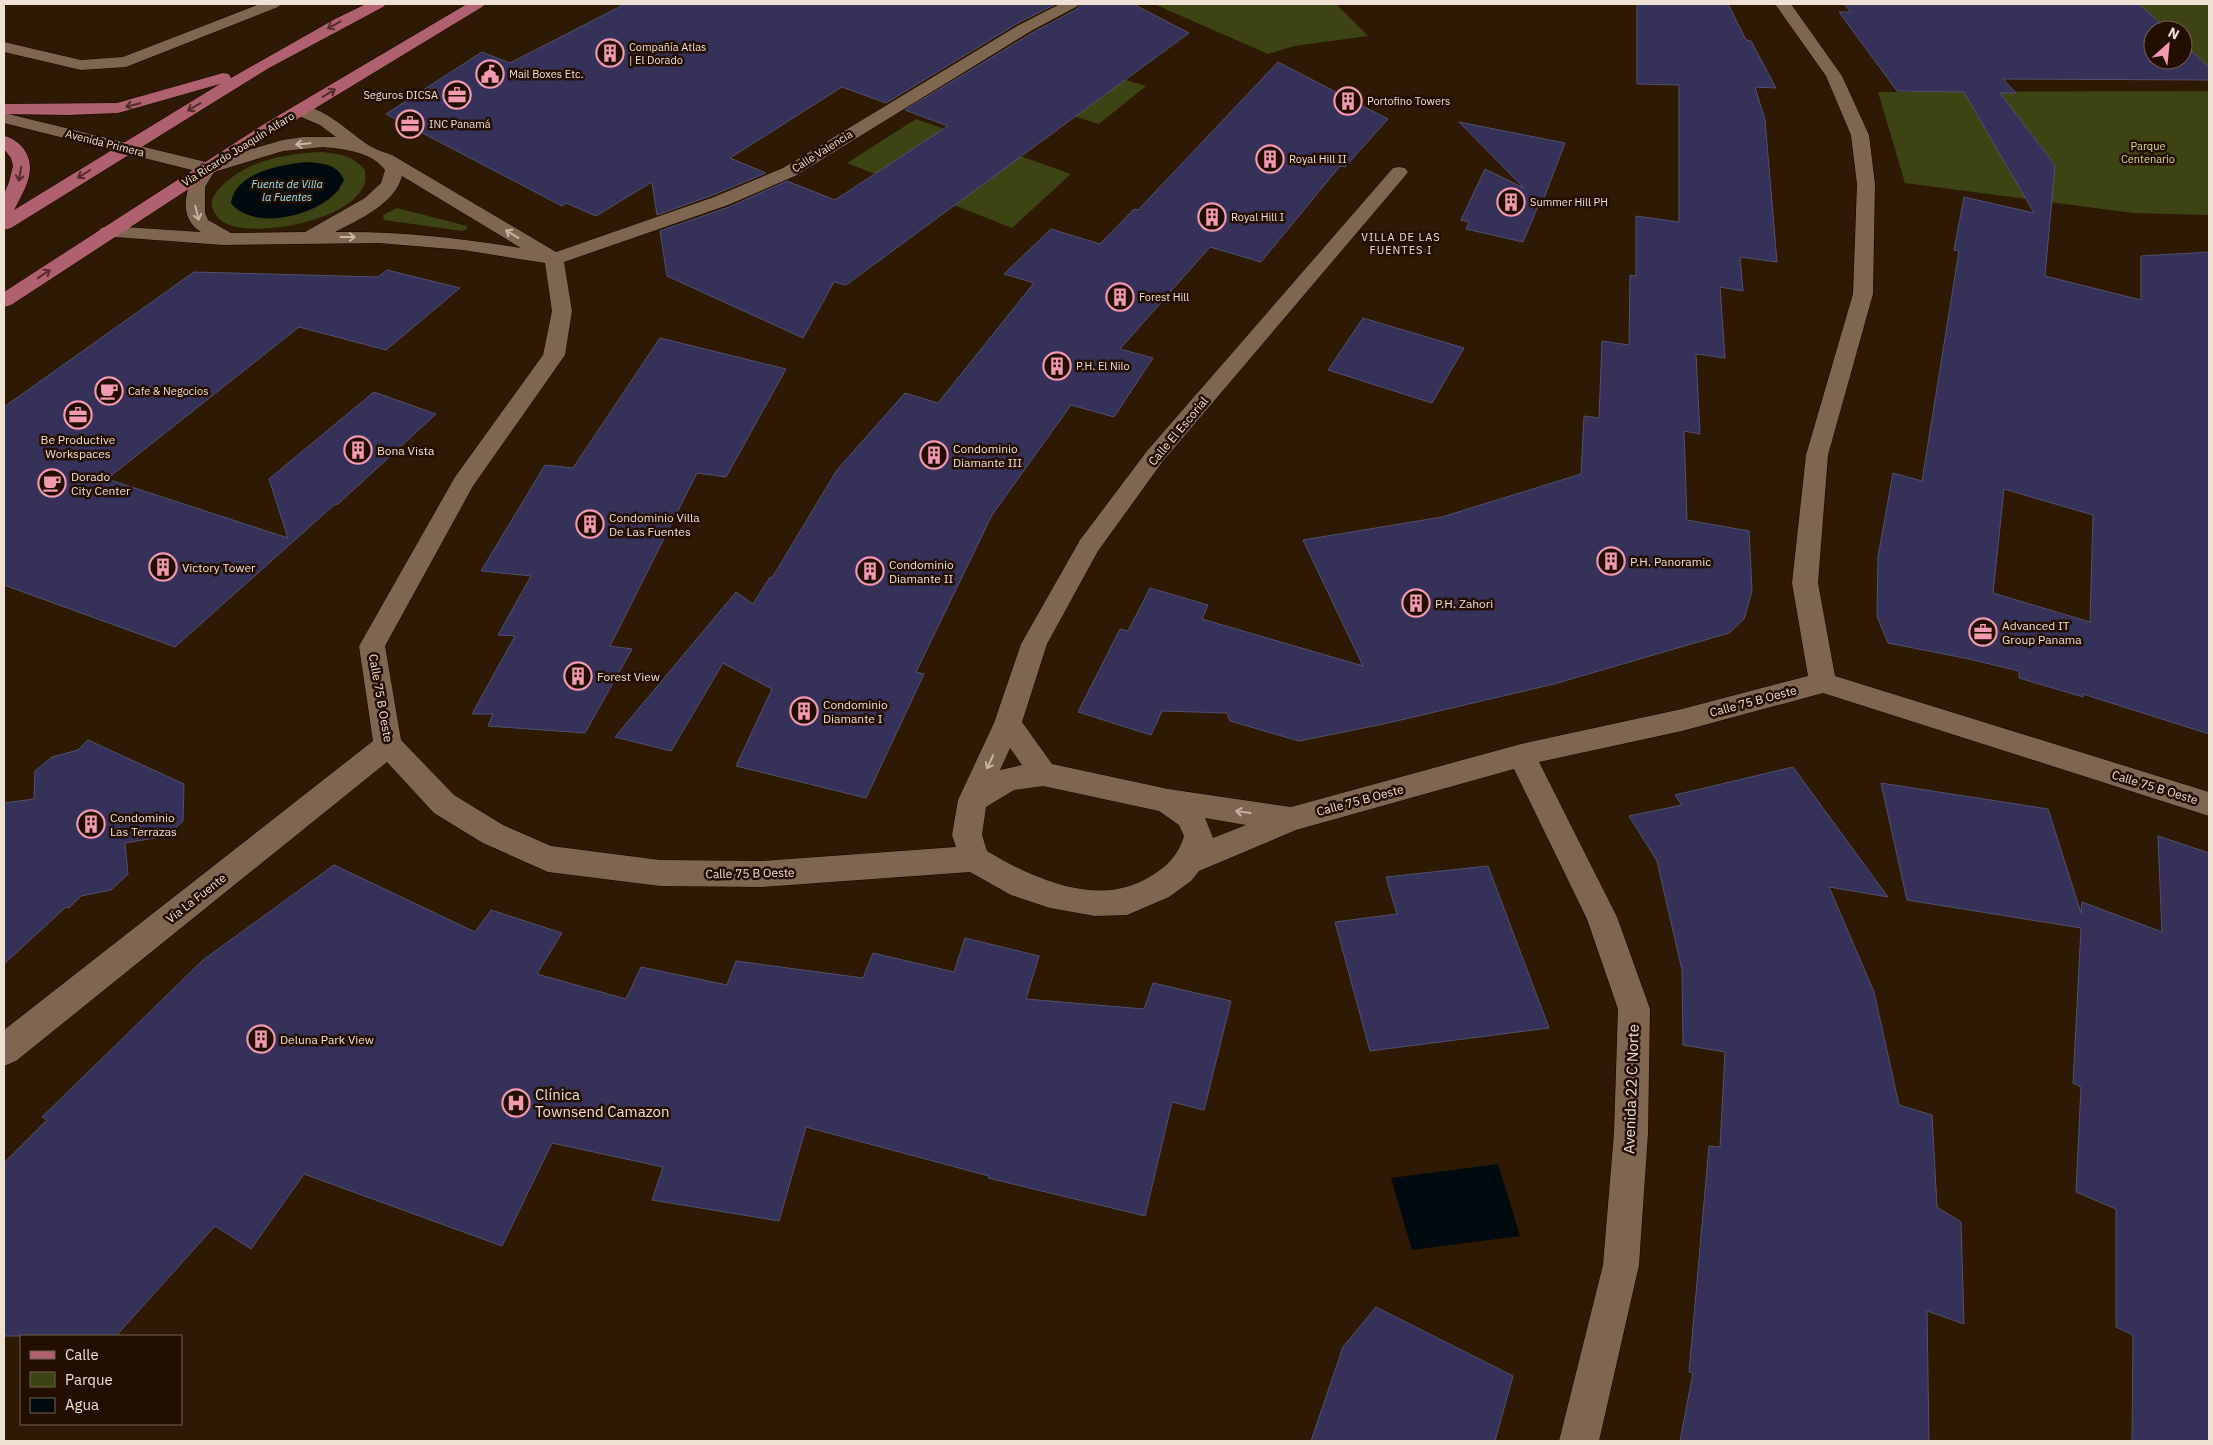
<svg xmlns="http://www.w3.org/2000/svg" width="2213" height="1445" font-family="'IBM Plex Sans',sans-serif">
	<style>
		.green { fill: #3e4314; fill-rule: evenodd }
		.water { fill: #000a0f }
		.building { fill: #353159; stroke: #52516d; fill-rule: evenodd }
		.lines { fill: none; stroke-linecap: round; stroke-linejoin: round }
		.service-casing { stroke: #150400; stroke-width: 1 }
		.minor-casing { stroke: #150400; stroke-width: 1 }
		.primary-casing { stroke: #150400; stroke-width: 1 }
		.service { fill: #7f6650; fill-rule: evenodd }
		.minor { fill: #7f6650; fill-rule: evenodd }
		.primary { fill: #b06170; fill-rule: evenodd }
		.oneway { stroke: #542c27 }
		.oneway2 { stroke: #c8b6a6 }
		.labels { text-anchor: middle; dominant-baseline: central; stroke-width: 5; stroke-linejoin: round; paint-order: stroke }
		.far-poi-label { font-size: 11px; fill: #efe1d4; stroke: #230f00; text-anchor: start }
		.far-street-label { font-size: 11px; fill: #efe1d4; stroke: #230f00 }
		.far-park-label { font-size: 11px; fill: #d1db8e; stroke: #230f00 }
		.far-water-label { font-size: 11px; font-style: italic; fill: #9ae5fa; stroke: #230f00 }
		.far-neighbourhood-label { font-size: 11px; letter-spacing: 1px; fill: #efe1d4; stroke: #230f00 }
		.street-label { font-size: 12px; fill: #efe1d4; stroke: #230f00 }
		.poi-label { font-size: 12px; fill: #efe1d4; stroke: #230f00; text-anchor: start }
		.near-street-label { font-size: 15px; fill: #efe1d4; stroke: #230f00 }
		.near-poi-label { font-size: 15px; fill: #efe1d4; stroke: #230f00; text-anchor: start }
	</style>
	<rect width="100%" height="100%" fill="#2d1904"/>
	<path class="green" d="M 1154,4 L 1336,4 L 1368,36 L 1294,46 L 1268,54 Z
		M 2138,4 L 2209,4 L 2209,67 L 2183,44 L 2183,30 L 2167,30 Z
		M 1019,48 L 1146,86 L 1099,124 L 970,83 Z
		M 2209,91 L 2209,215 L 2133,213 L 1905,183 L 1878,92 Z
		M 916,119 L 1071,174 L 1012,228 L 847,163 Z
		M 321,152 C 340,154 352,155 365,170 C 365,173 366,178 365,182 C 355,220 257,239 225,223 C 218,219 213,213 212,205 C 211,198 217,190 222,186 C 248,160 285,154 321,152 ZM 253,176 L 340,189 C 320,211 301,213 273,214 C 256,216 243,218 231,203 C 233,189 242,183 253,176 Z
		M 397,208 L 467,226 L 467,229 L 462,231 L 384,220 L 383,215 Z"/>
	<path class="water" d="M 306,162 C 322,163 338,164 344,180 C 330,214 255,234 231,203 C 236,172 280,165 306,162 Z
		M 1498,1164 L 1520,1236 L 1412,1250 L 1391,1178 Z"/>
	<path class="building" d="M 625,4 L 1056,4 L 1018,23 L 886,103 L 842,87 L 730,158 L 766,173 L 713,195 L 657,215 L 652,182 L 596,216 L 566,203 L 562,206 L 386,114 L 482,52 L 510,63 Z
		M 1081,4 L 1133,4 L 1189,33 L 846,285 L 834,282 L 803,338 L 667,276 L 660,231 L 729,207 L 787,181 L 835,200 L 948,126 L 905,110 L 1032,33 L 1077,9 Z
		M 1637,4 L 1728,4 L 1746,40 L 1751,41 L 1776,88 L 1755,87 L 1765,120 L 1777,262 L 1740,257 L 1743,291 L 1720,287 L 1725,358 L 1696,354 L 1700,434 L 1684,431 L 1687,520 L 1749,531 L 1752,591 L 1744,619 L 1729,633 L 1554,684 L 1388,723 L 1299,741 L 1230,721 L 1227,713 L 1162,711 L 1151,735 L 1078,712 L 1120,629 L 1128,631 L 1150,588 L 1208,605 L 1202,619 L 1363,666 L 1303,540 L 1442,517 L 1581,474 L 1584,416 L 1599,418 L 1602,341 L 1629,345 L 1630,275 L 1636,276 L 1636,216 L 1679,222 L 1679,85 L 1637,84 Z
		M 1844,4 L 2139,4 L 2168,30 L 2153,30 L 2153,60 L 2183,60 L 2183,43 L 2209,67 L 2209,80 L 2003,79 L 2016,93 L 2000,93 L 2055,165 L 2045,276 L 2141,300 L 2141,256 L 2209,252 L 2209,734 L 2083,694 L 2083,697 L 2019,678 L 2019,671 L 1969,659 L 1888,643 L 1877,616 L 1878,557 L 1893,473 L 1922,481 L 1959,251 L 1954,250 L 1964,197 L 2034,213 L 1964,92 L 1897,91 L 1839,12 L 1851,12 ZM 2004,489 L 2093,515 L 2090,622 L 1993,593 Z
		M 1278,62 L 1388,119 L 1345,167 L 1340,166 L 1261,262 L 1210,247 L 1120,349 L 1153,358 L 1114,417 L 1071,405 L 992,515 L 916,672 L 924,674 L 866,798 L 736,766 L 772,689 L 723,663 L 671,751 L 615,737 L 736,592 L 753,604 L 770,577 L 772,578 L 837,470 L 905,393 L 938,403 L 1034,283 L 1004,274 L 1051,229 L 1100,244 L 1134,209 L 1138,210 Z
		M 1459,122 L 1565,143 L 1541,206 L 1539,204 L 1523,242 L 1466,229 L 1469,222 L 1461,220 L 1485,169 L 1524,188 Z
		M 387,270 L 460,288 L 386,350 L 299,327 L 107,479 L 288,538 L 269,479 L 374,392 L 436,414 L 338,504 L 334,505 L 175,647 L 4,585 L 4,407 L 194,272 L 378,277 Z
		M 1363,318 L 1464,348 L 1432,403 L 1328,370 Z
		M 660,338 L 786,369 L 726,477 L 697,473 L 610,646 L 632,649 L 585,733 L 488,726 L 493,714 L 472,714 L 515,636 L 498,635 L 531,576 L 481,571 L 545,465 L 573,468 Z
		M 88,740 L 184,784 L 183,821 L 167,836 L 125,843 L 128,874 L 111,890 L 81,896 L 69,908 L 66,907 L 4,964 L 4,803 L 34,799 L 35,771 L 52,757 L 78,750 Z
		M 1793,767 L 1888,897 L 1829,887 L 1874,992 L 1899,1105 L 1932,1115 L 1937,1207 L 1961,1222 L 1964,1324 L 1927,1311 L 1929,1441 L 1680,1441 L 1693,1373 L 1689,1372 L 1709,1146 L 1720,1147 L 1725,1052 L 1683,1045 L 1682,970 L 1657,861 L 1629,816 L 1682,805 L 1675,795 Z
		M 1881,783 L 2048,809 L 2081,913 L 2082,902 L 2162,932 L 2158,836 L 2209,853 L 2209,1441 L 2132,1441 L 2133,1335 L 2116,1327 L 2116,1209 L 2076,1192 L 2081,1087 L 2073,1083 L 2081,928 L 1907,900 Z
		M 334,865 L 475,932 L 491,910 L 562,933 L 537,974 L 626,999 L 641,967 L 727,985 L 736,961 L 863,978 L 873,953 L 954,972 L 965,938 L 1039,956 L 1026,999 L 1144,1009 L 1153,983 L 1231,1001 L 1204,1110 L 1172,1102 L 1145,1216 L 988,1178 L 989,1176 L 806,1127 L 779,1221 L 652,1200 L 663,1167 L 552,1143 L 502,1246 L 304,1174 L 251,1249 L 215,1226 L 116,1336 L 4,1336 L 4,1163 L 47,1120 L 42,1117 L 203,960 Z
		M 1488,866 L 1549,1028 L 1370,1051 L 1335,922 L 1397,914 L 1386,877 Z
		M 1376,1307 L 1513,1376 L 1495,1441 L 1311,1441 L 1343,1347 Z"/>
	<g class="lines">
		<g class="service-casing">
			<path id="service" d="M 260,4 L 281,4 L 278,7 L 126,67 L 81,70 L 4,52 L 4,42 L 81,60 L 123,57 Z"/>
		</g>
		<g class="minor-casing">
			<path id="minor" d="M 1060,4 L 1079,4 L 1076,7 L 1031,31 L 795,176 L 728,205 L 564,262 L 572,311 L 565,355 L 473,486 L 385,646 L 401,740 L 454,795 L 503,825 L 551,846 L 660,860 L 762,861 L 956,847 L 952,835 L 958,800 L 994,723 L 1021,644 L 1080,540 L 1147,451 L 1393,168 L 1399,167 L 1405,168 L 1408,172 L 1405,176 L 1163,461 L 1098,551 L 1047,644 L 1022,722 L 1052,764 L 1168,789 L 1291,807 L 1521,744 L 1682,709 L 1808,676 L 1792,583 L 1806,455 L 1853,294 L 1857,184 L 1851,135 L 1826,76 L 1775,4 L 1791,4 L 1842,76 L 1869,135 L 1875,184 L 1873,294 L 1828,455 L 1818,583 L 1835,676 L 2209,792 L 2209,816 L 1823,693 L 1682,731 L 1539,762 L 1617,917 L 1650,1009 L 1648,1133 L 1639,1265 L 1599,1441 L 1559,1441 L 1603,1265 L 1614,1133 L 1618,1009 L 1587,919 L 1514,769 L 1296,830 L 1199,871 L 1191,881 L 1169,897 L 1127,915 L 1095,916 L 1050,908 L 1011,895 L 970,872 L 762,887 L 660,886 L 548,872 L 483,843 L 434,813 L 387,762 L 16,1061 L 4,1066 L 4,1030 L 373,741 L 359,646 L 455,477 L 543,355 L 552,311 L 545,263 L 463,250 L 379,243 L 223,245 L 101,236 L 98,232 L 101,228 L 108,226 L 201,232 C 178,218 185,190 196,171 L 4,123 L 4,113 L 206,162 L 283,140 L 303,137 L 336,137 L 320,125 L 294,114 L 291,110 L 294,106 C 317,101 347,130 364,142 C 372,148 383,152 392,155 L 556,252 L 714,197 L 783,168 L 1019,25 ZM 323,147 C 344,149 372,152 385,170 L 381,183 L 365,198 L 305,232 L 231,233 L 208,220 L 205,213 L 205,187 L 214,172 L 283,151 ZM 402,176 L 521,248 C 459,238 398,231 335,232 C 358,220 395,204 402,176 ZM 1010,748 L 1022,765 L 1000,770 ZM 1043,786 L 1159,811 L 1179,825 L 1184,836 C 1178,855 1169,865 1151,876 C 1100,909 1033,879 987,851 L 982,835 L 986,807 L 1014,790 ZM 1205,818 L 1246,825 L 1213,838 Z"/>
		</g>
		<g class="primary-casing">
			<path id="primary" d="M 366,4 L 386,4 L 383,7 L 269,68 L 11,228 L 4,230 L 4,194 L 9,182 L 13,166 L 11,158 L 4,149 L 4,136 C 11,137 18,142 23,148 C 39,169 24,190 14,210 L 220,84 L 118,113 L 67,115 L 4,114 L 4,104 L 117,103 L 223,73 L 229,74 L 231,78 L 335,19 Z
				M 467,4 L 485,4 L 482,7 L 276,132 L 11,305 L 4,307 L 4,292 L 264,124 Z"/>
		</g>
		<use href="#service" class="service"/>
		<use href="#minor" class="minor"/>
		<use href="#primary" class="primary"/>
	</g>
	<defs><path id="oneway-shaft" d="M-6 0H5M1.5-3L5.5 0L1.5 3" fill="none" stroke-width="1.6" stroke-linecap="round" stroke-linejoin="round" transform="scale(1.25)"/></defs>
	<g class="oneway">
		<use href="#oneway-shaft" transform="translate(334 25) rotate(151)"/>
		<use href="#oneway-shaft" transform="translate(329 93) rotate(-31)"/>
		<use href="#oneway-shaft" transform="translate(133 105) rotate(167)"/>
		<use href="#oneway-shaft" transform="translate(194 107) rotate(149)"/>
		<use href="#oneway-shaft" transform="translate(20 174) rotate(100)"/>
		<use href="#oneway-shaft" transform="translate(84 174) rotate(148)"/>
		<use href="#oneway-shaft" transform="translate(44 274) rotate(-34)"/>
	</g>
	<g class="oneway2">
		<use href="#oneway-shaft" transform="translate(303 144) rotate(175)"/>
		<use href="#oneway-shaft" transform="translate(197 213) rotate(76)"/>
		<use href="#oneway-shaft" transform="translate(512 234) rotate(-149)"/>
		<use href="#oneway-shaft" transform="translate(348 237)"/>
		<use href="#oneway-shaft" transform="translate(990 762) rotate(115)"/>
		<use href="#oneway-shaft" transform="translate(1243 812) rotate(-172)"/>
	</g>
	<defs>
		<g id="building-ring" transform="scale(1.4375)"><circle r="9.5" fill="#230f00" stroke="#f19ab1" stroke-width="1.5"/><path d="M-4-6H4V6H1V3H-1V6H-4ZM-2.5-4.3h1.7v1.8h-1.7ZM.8-4.3h1.7v1.8H.8ZM-2.5-1h1.7V.8h-1.7ZM.8-1h1.7V.8H.8Z" fill="#f19ab1"/></g>
		<g id="civic-ring" transform="scale(1.4375)"><circle r="9.5" fill="#230f00" stroke="#f19ab1" stroke-width="1.5"/><path d="M-.6-6.5H3V-4.5H.6V-3L4-1V1h2V6H-6V1h2V-1L-.6-3ZM-1.2 2.5V6h2.4V2.5Z" fill="#f19ab1"/></g>
		<g id="office-ring" transform="scale(1.4375)"><circle r="9.5" fill="#230f00" stroke="#f19ab1" stroke-width="1.5"/><path d="M-6-3h4V-5.5h4V-3h4V5H-6ZM-1-4.5V-3h2v-1.5ZM-6 0V1H6V0Z" fill="#f19ab1"/></g>
		<g id="cafe-ring" transform="scale(1.4375)"><circle r="9.5" fill="#230f00" stroke="#f19ab1" stroke-width="1.5"/><path d="M-5.5-4.5H6V0H3Q3 3.5 0 3.5H-2.5Q-5.5 3.5-5.5 0ZM3-3.2v2h1.7v-2ZM-6 4.5H4V6H-6Z" fill="#f19ab1"/></g>
		<g id="hospital-ring" transform="scale(1.4375)"><circle r="9.5" fill="#230f00" stroke="#f19ab1" stroke-width="1.5"/><path d="M-5-5h3v3.5h4V-5h3V5h-3V1.5h-4V5h-3Z" fill="#f19ab1"/></g>
	</defs>
	<g fill-rule="evenodd">
		<use href="#building-ring" x="610" y="53"/>
		<use href="#civic-ring" x="490" y="74"/>
		<use href="#office-ring" x="457" y="95"/>
		<use href="#building-ring" x="1348" y="101"/>
		<use href="#office-ring" x="410" y="124"/>
		<use href="#building-ring" x="1270" y="159"/>
		<use href="#building-ring" x="1511" y="202"/>
		<use href="#building-ring" x="1212" y="217"/>
		<use href="#building-ring" x="1120" y="297"/>
		<use href="#building-ring" x="1057" y="366"/>
		<use href="#cafe-ring" x="109" y="391"/>
		<use href="#office-ring" x="78" y="415"/>
		<use href="#building-ring" x="358" y="450"/>
		<use href="#building-ring" x="934" y="455"/>
		<use href="#cafe-ring" x="52" y="483"/>
		<use href="#building-ring" x="590" y="524"/>
		<use href="#building-ring" x="1611" y="561"/>
		<use href="#building-ring" x="163" y="567"/>
		<use href="#building-ring" x="870" y="571"/>
		<use href="#building-ring" x="1416" y="603"/>
		<use href="#office-ring" x="1983" y="632"/>
		<use href="#building-ring" x="578" y="676"/>
		<use href="#building-ring" x="804" y="711"/>
		<use href="#building-ring" x="91" y="824"/>
		<use href="#building-ring" x="261" y="1039"/>
		<use href="#hospital-ring" x="516" y="1103"/>
	</g>
	<g class="labels">
		<g class="far-poi-label">
			<text x="629" y="47">Compañía Atlas<tspan x="629" dy="13">| El Dorado</tspan></text>
			<text x="509" y="74">Mail Boxes Etc.</text>
			<text x="438" y="95" text-anchor="end">Seguros DICSA</text>
			<text x="1367" y="101">Portofino Towers</text>
			<text x="429" y="124">INC Panamá</text>
			<text x="1289" y="159">Royal Hill II</text>
			<text x="1530" y="202">Summer Hill PH</text>
			<text x="1231" y="217">Royal Hill I</text>
			<text x="1139" y="297">Forest Hill</text>
			<text x="1076" y="366">P.H. El Nilo</text>
			<text x="128" y="391">Cafe &amp; Negocios</text>
		</g>
		<g class="far-street-label">
			<text transform="translate(105 143) rotate(14)">Avenida Primera</text>
			<text transform="translate(238 149) rotate(-32)">Vía Ricardo Joaquín Alfaro</text>
			<text transform="translate(822 151) rotate(-32)">Calle Valencia</text>
		</g>
		<g class="far-park-label">
			<text x="2148" y="146">Parque<tspan x="2148" dy="13">Centenario</tspan></text>
		</g>
		<g class="far-water-label">
			<text x="287" y="184">Fuente de Villa<tspan x="287" dy="13">la Fuentes</tspan></text>
		</g>
		<g class="far-neighbourhood-label">
			<text x="1401" y="237">VILLA DE LAS<tspan x="1401" dy="13">FUENTES I</tspan></text>
		</g>
		<g class="street-label">
			<text transform="translate(1178 431) rotate(-50)">Calle El Escorial</text>
			<text transform="translate(381 698) rotate(80)">Calle 75 B Oeste</text>
			<text transform="translate(1753 701) rotate(-15)">Calle 75 B Oeste</text>
			<text transform="translate(2155 787) rotate(17)">Calle 75 B Oeste</text>
			<text transform="translate(1360 800) rotate(-15)">Calle 75 B Oeste</text>
			<text transform="translate(750 873) rotate(-1)">Calle 75 B Oeste</text>
			<text transform="translate(196 898) rotate(-38)">Via La Fuente</text>
		</g>
		<g class="poi-label">
			<text x="78" y="439" text-anchor="middle">Be Productive<tspan x="78" dy="14">Workspaces</tspan></text>
			<text x="953" y="448">Condominio<tspan x="953" dy="14">Diamante III</tspan></text>
			<text x="377" y="450">Bona Vista</text>
			<text x="71" y="476">Dorado<tspan x="71" dy="14">City Center</tspan></text>
			<text x="609" y="517">Condominio Villa<tspan x="609" dy="14">De Las Fuentes</tspan></text>
			<text x="1630" y="561">P.H. Panoramic</text>
			<text x="889" y="564">Condominio<tspan x="889" dy="14">Diamante II</tspan></text>
			<text x="182" y="567">Victory Tower</text>
			<text x="1435" y="603">P.H. Zahori</text>
			<text x="2002" y="625">Advanced IT<tspan x="2002" dy="14">Group Panama</tspan></text>
			<text x="597" y="676">Forest View</text>
			<text x="823" y="704">Condominio<tspan x="823" dy="14">Diamante I</tspan></text>
			<text x="110" y="817">Condominio<tspan x="110" dy="14">Las Terrazas</tspan></text>
			<text x="280" y="1039">Deluna Park View</text>
		</g>
		<g class="near-street-label">
			<text transform="translate(1631 1089) rotate(-88)">Avenida 22 C Norte</text>
		</g>
		<g class="near-poi-label">
			<text x="535" y="1094">Clínica<tspan x="535" dy="17">Townsend Camazon</tspan></text>
		</g>
	</g>
	<rect width="2213" height="1445" fill="none" stroke="#efe1d4" stroke-width="10"/>
	<rect x="20" y="1335" width="162" height="90" fill="#230f00" stroke="#756355"/>
	<rect x="30" y="1351" width="25" height="8" fill="#b06170" stroke="#756355"/>
	<text x="65" y="1360" font-size="15" fill="#efe1d4">Calle</text>
	<rect x="30" y="1372" width="25" height="15" fill="#3e4314" stroke="#756355"/>
	<text x="65" y="1385" font-size="15" fill="#efe1d4">Parque</text>
	<rect x="30" y="1398" width="25" height="15" fill="#000a0f" stroke="#756355"/>
	<text x="65" y="1410" font-size="15" fill="#efe1d4">Agua</text>
	<g transform="translate(2168 45) rotate(27)"><circle r="24" fill="#230f00" stroke="#756355"/>
	<path d="M0-4L9 19L0 12L-9 19Z" fill="#f19ab1"/>
	<text y="-8" font-size="14" font-weight="bold" text-anchor="middle" fill="#efe1d4">N</text>
	</g>
</svg>
